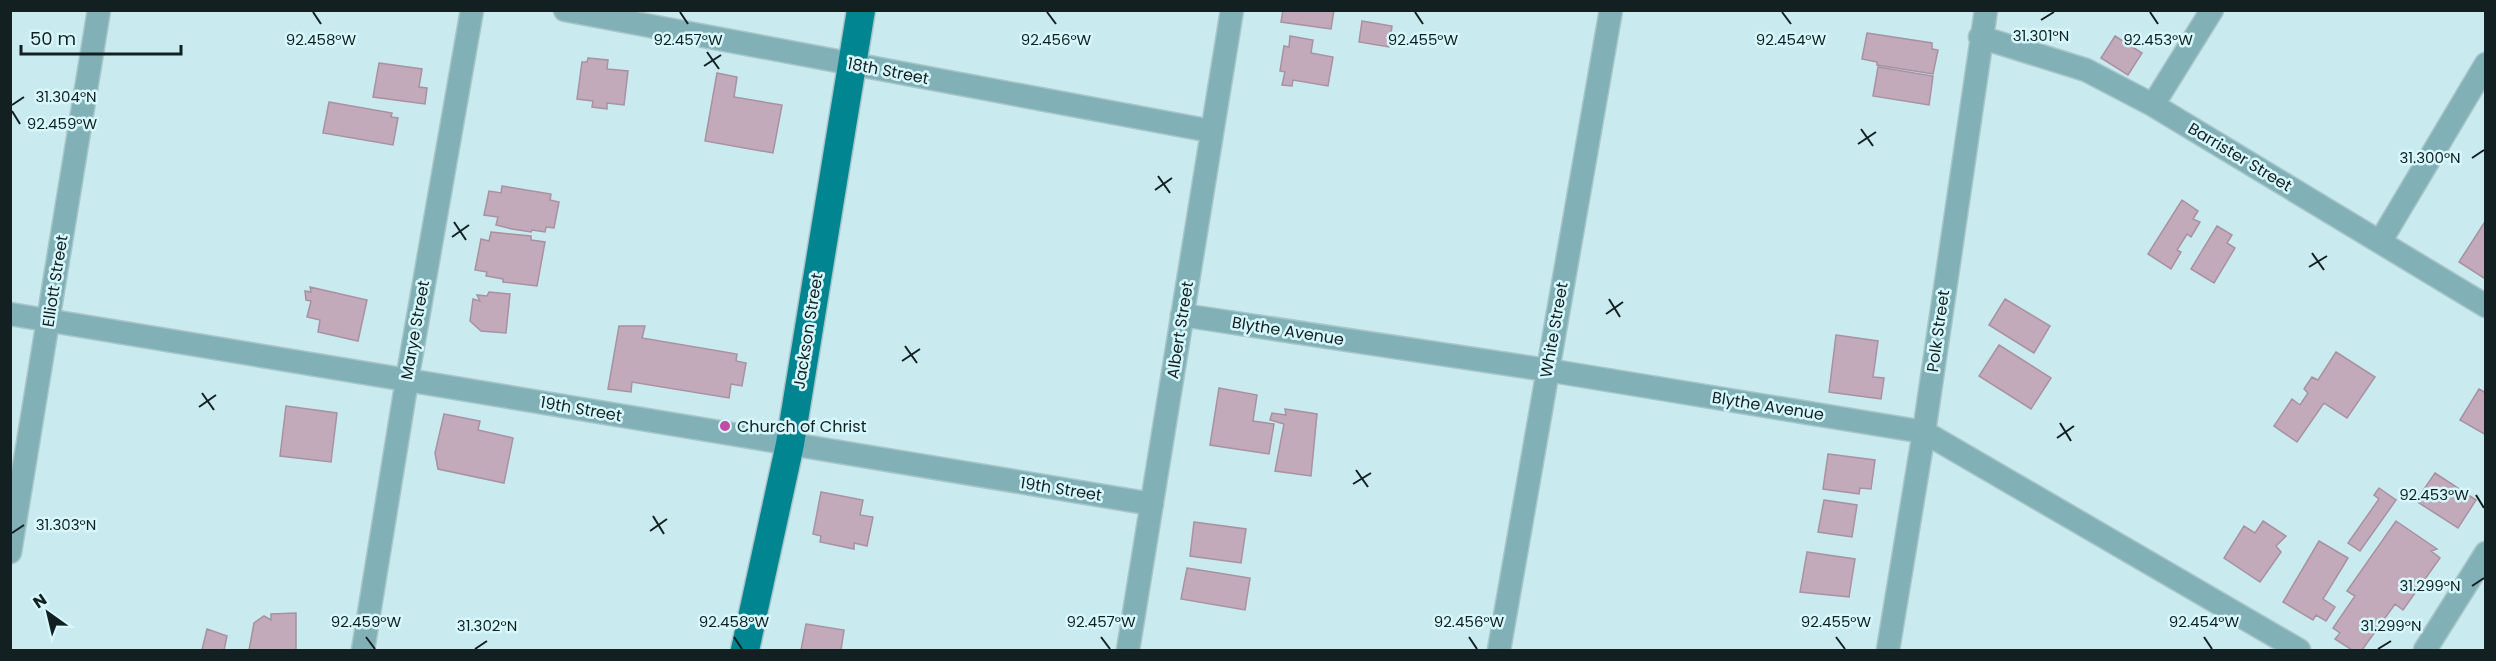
<svg xmlns="http://www.w3.org/2000/svg" width="2496" height="661" font-family="Poppins,sans-serif">
	<style>
		.building { fill: #c2aaba; stroke: #a891a0; stroke-width: 1.5 }
		.lines { fill: none; stroke-linecap: round; stroke-linejoin: round }
		.minor-casing { stroke: #a8c6c9; stroke-width: 25 }
		.major-casing { stroke: #a8c6c9; stroke-width: 31 }
		.minor { stroke: #81b1b7; stroke-width: 22 }
		.major { stroke: #008591; stroke-width: 28 }
		.ticks { fill: none; stroke: #132021; stroke-width: 2 }
		.poi-dot { fill: #bf4ca5; stroke: #d6f7fc; stroke-width: 2 }
		.labels { text-anchor: middle; dominant-baseline: central; stroke-width: 5; stroke-linejoin: round; paint-order: stroke }
		.street-label { font-size: 16px; fill: #132021; stroke: #d6f7fc }
		.poi-label { font-size: 16px; fill: #132021; stroke: #d6f7fc; text-anchor: start }
		.ticks-label { font-size: 15px; text-anchor: middle; fill: #132021; stroke: #d6f7fc; stroke-width: 5; stroke-linejoin: round; paint-order: stroke }
	</style>
	<rect width="100%" height="100%" fill="#c9eaee"/>
	<path class="building" d="M 1283,10 L 1334,10 L 1331,29 L 1281,22 Z
		M 1362,21 L 1392,26 L 1389,47 L 1359,42 Z
		M 1867,33 L 1932,43 L 1932,49 L 1938,50 L 1933,74 L 1877,65 L 1877,62 L 1862,59 Z
		M 1290,36 L 1313,40 L 1311,53 L 1333,57 L 1328,86 L 1293,80 L 1292,86 L 1282,85 L 1285,72 L 1280,71 L 1284,46 L 1289,47 Z
		M 2115,36 L 2142,53 L 2128,75 L 2101,58 Z
		M 588,58 L 608,60 L 607,69 L 628,71 L 624,105 L 607,103 L 607,109 L 592,107 L 593,101 L 577,99 L 582,62 L 587,62 Z
		M 379,63 L 422,69 L 419,87 L 427,88 L 425,104 L 373,97 Z
		M 1878,67 L 1933,76 L 1929,105 L 1873,96 Z
		M 717,73 L 737,77 L 734,97 L 782,105 L 773,153 L 705,141 Z
		M 329,102 L 392,113 L 391,117 L 398,118 L 393,145 L 323,133 Z
		M 502,186 L 551,194 L 550,200 L 559,202 L 554,228 L 546,227 L 545,232 L 532,230 L 531,232 L 512,229 L 496,225 L 498,217 L 484,215 L 489,191 L 501,193 Z
		M 2182,200 L 2198,211 L 2193,219 L 2200,222 L 2191,237 L 2187,234 L 2177,250 L 2181,252 L 2171,269 L 2148,254 Z
		M 2486,220 L 2486,276 L 2484,278 L 2459,262 Z
		M 2217,226 L 2232,235 L 2227,243 L 2235,248 L 2214,283 L 2191,269 Z
		M 491,232 L 531,236 L 531,240 L 545,242 L 537,286 L 503,282 L 503,279 L 486,276 L 487,272 L 475,270 L 481,239 L 489,241 Z
		M 310,287 L 367,300 L 358,341 L 318,332 L 320,320 L 307,317 L 311,301 L 306,300 L 305,291 L 311,292 Z
		M 489,292 L 510,294 L 506,333 L 481,331 L 470,321 L 473,299 L 480,301 L 477,295 L 487,296 Z
		M 2005,299 L 2050,326 L 2034,353 L 1989,325 Z
		M 619,326 L 645,326 L 642,338 L 737,354 L 736,361 L 746,363 L 742,386 L 731,384 L 729,398 L 632,382 L 631,392 L 608,389 Z
		M 1836,335 L 1878,341 L 1873,377 L 1884,378 L 1881,399 L 1829,392 Z
		M 1999,345 L 2051,378 L 2031,409 L 1979,376 Z
		M 2336,352 L 2375,377 L 2347,418 L 2324,403 L 2297,442 L 2274,426 L 2292,399 L 2300,405 L 2308,393 L 2304,389 L 2312,377 L 2318,380 Z
		M 1219,388 L 1257,395 L 1253,421 L 1274,424 L 1269,454 L 1210,445 Z
		M 2479,389 L 2486,393 L 2486,435 L 2460,420 Z
		M 286,406 L 337,413 L 331,462 L 280,456 Z
		M 1285,409 L 1317,414 L 1311,476 L 1275,471 L 1284,424 L 1270,420 L 1272,413 L 1286,415 Z
		M 444,414 L 480,421 L 478,430 L 513,438 L 504,483 L 438,469 L 435,453 Z
		M 1828,454 L 1875,460 L 1871,489 L 1860,488 L 1859,494 L 1823,489 Z
		M 2435,473 L 2476,500 L 2458,528 L 2416,501 Z
		M 2379,488 L 2396,500 L 2360,551 L 2348,543 L 2379,499 L 2374,495 Z
		M 821,492 L 863,500 L 860,515 L 873,517 L 867,546 L 854,543 L 854,549 L 820,542 L 821,536 L 813,534 Z
		M 1824,500 L 1857,505 L 1852,537 L 1818,532 Z
		M 2263,521 L 2286,536 L 2276,546 L 2281,552 L 2260,582 L 2224,558 L 2244,526 L 2255,533 Z
		M 2396,521 L 2437,549 L 2431,551 L 2440,558 L 2403,610 L 2395,604 L 2362,650 L 2352,650 L 2335,639 L 2340,633 L 2333,628 L 2355,596 L 2347,591 Z
		M 1194,522 L 1246,529 L 1241,563 L 1190,556 Z
		M 2319,541 L 2348,558 L 2323,599 L 2335,607 L 2326,621 L 2316,615 L 2313,620 L 2283,602 Z
		M 1807,552 L 1855,559 L 1849,597 L 1800,592 Z
		M 1187,568 L 1250,578 L 1245,610 L 1181,599 Z
		M 296,613 L 296,650 L 249,650 L 254,623 L 264,616 L 271,620 L 271,614 Z
		M 806,624 L 844,630 L 841,650 L 801,650 Z
		M 207,629 L 227,636 L 224,650 L 202,650 Z"/>
	<g class="lines">
		<g class="minor-casing">
			<path id="minor" d="M 565,10 L 1211,131
				M 1980,37 L 2086,70 L 2153,105 L 2486,306
				M 2153,105 L 2212,10
				M 2380,242 L 2486,64
				M 10,314 L 1152,504
				M 1182,315 L 1547,370 L 1924,432 L 2299,650
				M 10,552 L 99,10
				M 363,650 L 407,380 L 472,10
				M 1128,650 L 1232,10
				M 1499,650 L 1611,10
				M 1888,650 L 1924,432 L 1986,10
				M 2425,650 L 2486,553"/>
		</g>
		<g class="major-casing">
			<path id="major" d="M 745,650 L 790,444 L 861,10"/>
		</g>
		<use href="#minor" class="minor"/>
		<use href="#major" class="major"/>
	</g>
	<path class="ticks" d="M 313,12 L 321,24M 680,12 L 688,24M 1047,12 L 1056,24M 1415,12 L 1423,24M 1782,12 L 1791,24M 2150,12 L 2158,24M 2041,20 L 2054,12M 707,52 L 719,69M 704,66 L 721,55M 12,105 L 24,97M 12,111 L 20,124M 1861,129 L 1873,146M 1858,144 L 1876,132M 2472,158 L 2484,150M 1158,176 L 1170,193M 1155,190 L 1172,178M 454,222 L 466,240M 452,237 L 469,225M 2312,253 L 2324,270M 2309,267 L 2327,256M 1609,299 L 1620,317M 1606,314 L 1623,302M 905,346 L 917,363M 902,361 L 920,349M 202,393 L 214,410M 199,407 L 216,395M 2060,423 L 2071,441M 2057,438 L 2074,426M 1356,470 L 1368,487M 1353,484 L 1371,473M 2476,495 L 2484,508M 653,516 L 664,534M 650,531 L 667,519M 12,533 L 24,525M 2472,586 L 2484,578M 366,637 L 375,649M 734,637 L 742,649M 1101,637 L 1110,649M 1469,637 L 1477,649M 1836,637 L 1845,649M 2204,637 L 2212,649M 475,649 L 487,641M 2378,649 L 2391,641"/>
	<circle class="poi-dot" cx="725" cy="426" r="6"/>
	<g class="labels">
		<g class="street-label">
			<text transform="translate(888 71) rotate(11)">18th Street</text>
			<text transform="translate(2240 157) rotate(31)">Barrister Street</text>
			<text transform="translate(55 281) rotate(-81)">Elliott Street</text>
			<text transform="translate(415 330) rotate(-80)">Marye Street</text>
			<text transform="translate(1180 330) rotate(-81)">Albert Street</text>
			<text transform="translate(1554 330) rotate(-80)">White Street</text>
			<text transform="translate(808 331) rotate(-81)">Jackson Street</text>
			<text transform="translate(1288 331) rotate(9)">Blythe Avenue</text>
			<text transform="translate(1938 331) rotate(-82)">Polk Street</text>
			<text transform="translate(1768 406) rotate(9)">Blythe Avenue</text>
			<text transform="translate(581 409) rotate(10)">19th Street</text>
			<text transform="translate(1061 489) rotate(9)">19th Street</text>
		</g>
		<g class="poi-label">
			<text x="737" y="426">Church of Christ</text>
		</g>
	</g>
	<g class="ticks-label">
		<text x="2041" y="41">31.301°N</text>
		<text x="321" y="45">92.458°W</text>
		<text x="688" y="45">92.457°W</text>
		<text x="1056" y="45">92.456°W</text>
		<text x="1423" y="45">92.455°W</text>
		<text x="1791" y="45">92.454°W</text>
		<text x="2158" y="45">92.453°W</text>
		<text x="66" y="102">31.304°N</text>
		<text x="62" y="129">92.459°W</text>
		<text x="2430" y="163">31.300°N</text>
		<text x="2434" y="500">92.453°W</text>
		<text x="66" y="530">31.303°N</text>
		<text x="2430" y="591">31.299°N</text>
		<text x="366" y="627">92.459°W</text>
		<text x="734" y="627">92.458°W</text>
		<text x="1101" y="627">92.457°W</text>
		<text x="1469" y="627">92.456°W</text>
		<text x="1836" y="627">92.455°W</text>
		<text x="2204" y="627">92.454°W</text>
		<text x="487" y="631">31.302°N</text>
		<text x="2391" y="631">31.299°N</text>
	</g>
	<rect width="2496" height="661" fill="none" stroke="#132021" stroke-width="24"/>
	<g transform="translate(48 613) rotate(326)" stroke="#d6f7fc" stroke-width="4.5" paint-order="stroke">
	<path d="M0-4.5L10 22L0 15L-10 22Z" fill="#132021"/>
	<text y="-9" font-size="16" font-weight="bold" text-anchor="middle" fill="#132021">N</text>
	</g>
	<path d="M21 45v9h160v-9" fill="none" stroke="#132021" stroke-width="3"/>
	<text x="30" y="45" font-size="18" fill="#132021" stroke="#d6f7fc" stroke-width="4.5" paint-order="stroke">50 m</text>
</svg>
